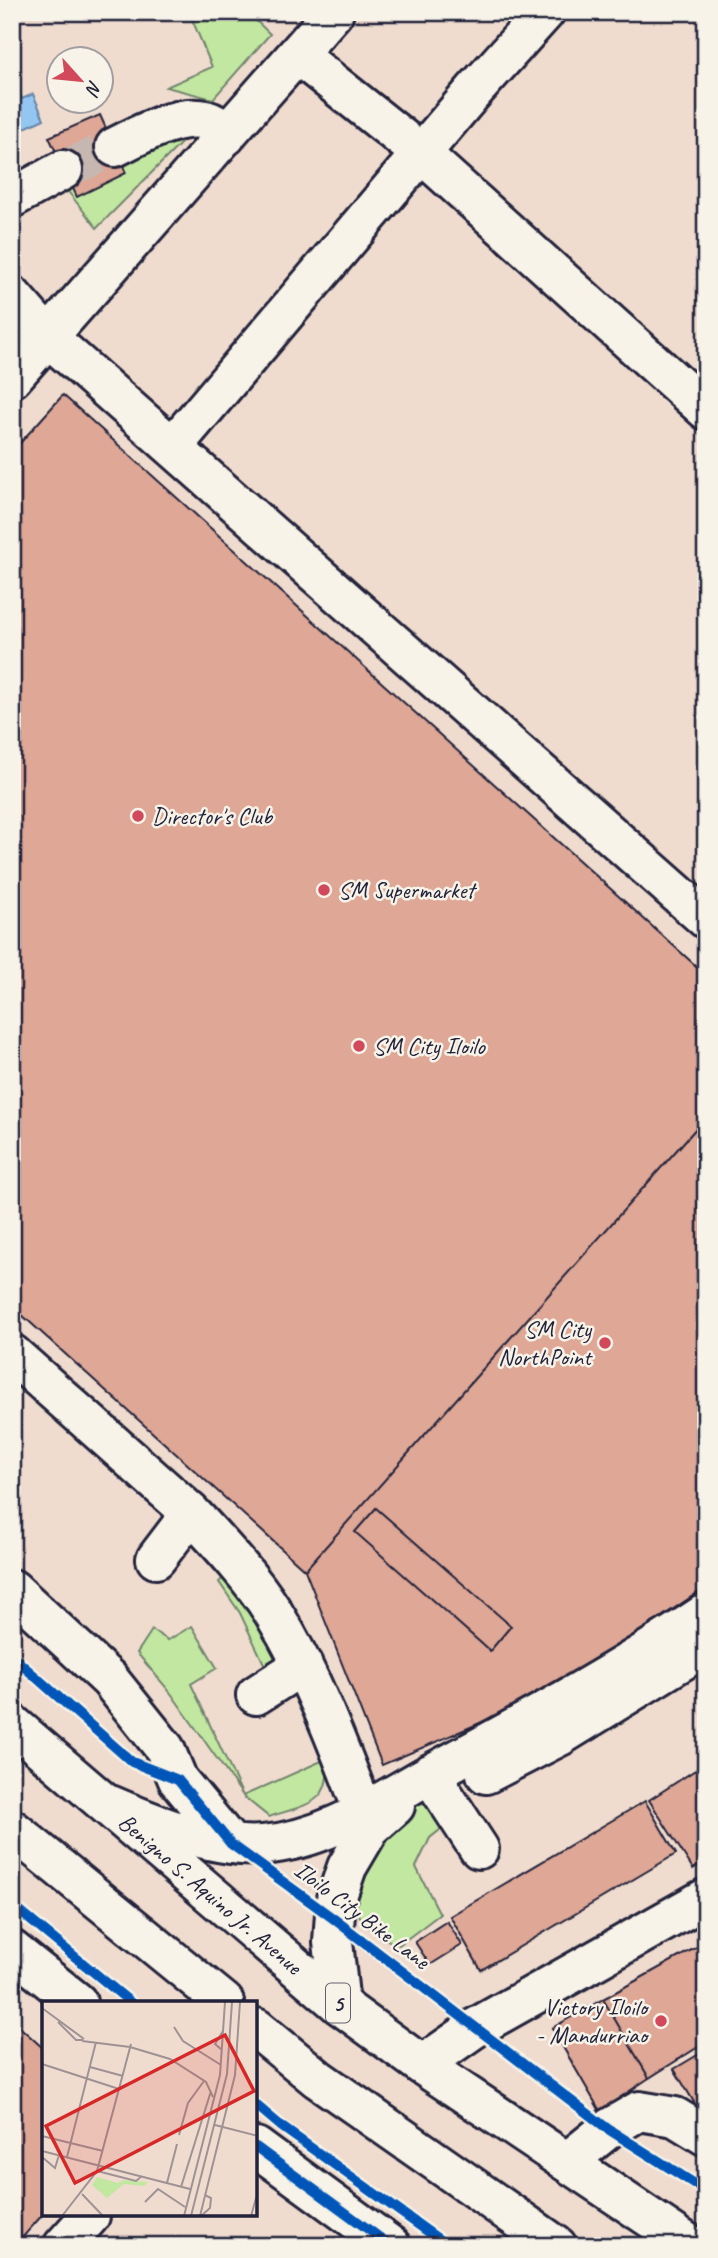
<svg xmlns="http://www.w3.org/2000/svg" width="718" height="2258" font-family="Caveat,sans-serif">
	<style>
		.green { fill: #c2e7a1; stroke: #72846e; stroke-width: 2 }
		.water { fill: #93c6f0; stroke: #6684a8; stroke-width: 2 }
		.building { fill: #dea796; stroke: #22223b; stroke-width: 2 }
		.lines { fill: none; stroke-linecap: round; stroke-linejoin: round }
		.minor-tunnel { stroke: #c7b7b1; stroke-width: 38; stroke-dasharray: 38 19; stroke-linecap: butt }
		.minor-casing { stroke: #22223b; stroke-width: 44 }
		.highway-casing { stroke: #22223b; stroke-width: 44 }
		.minor { stroke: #f7f3e8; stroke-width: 38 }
		.highway { stroke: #f7f3e8; stroke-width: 38 }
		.cycleway-casing { stroke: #f7f3e8; stroke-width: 15 }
		.cycleway { stroke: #0057b8; stroke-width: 10 }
		.poi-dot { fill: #d1495b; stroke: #f7f3e8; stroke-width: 2.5 }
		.labels { text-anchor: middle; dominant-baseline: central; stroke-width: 5; stroke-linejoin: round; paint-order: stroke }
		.shield { fill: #f7f3e8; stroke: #62616f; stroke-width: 2 }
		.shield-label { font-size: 23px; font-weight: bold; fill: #22223b }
		.poi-label { font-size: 24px; fill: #22223b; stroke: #f7f3e8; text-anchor: start }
		.street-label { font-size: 24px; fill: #22223b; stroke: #f7f3e8 }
		.inset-road { fill: none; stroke: #9e9294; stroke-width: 2 }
		.view { fill: #d62828; fill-opacity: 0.15; stroke: #d62828; stroke-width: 3.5 }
		.inset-edge { fill: none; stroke: #22223b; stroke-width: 3.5 }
	</style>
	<rect width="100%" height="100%" fill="#f0dccf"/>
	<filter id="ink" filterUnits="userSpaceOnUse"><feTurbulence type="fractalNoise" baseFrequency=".0143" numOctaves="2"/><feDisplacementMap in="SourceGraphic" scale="14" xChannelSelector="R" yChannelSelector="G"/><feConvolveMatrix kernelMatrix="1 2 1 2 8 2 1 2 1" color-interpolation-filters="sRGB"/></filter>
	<g filter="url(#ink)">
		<path class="green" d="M 189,12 L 247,12 L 270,34 L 213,99 L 166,87 L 212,67 Z
			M 192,132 L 97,228 L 62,184 Z
			M 228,1573 L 281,1658 L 266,1668 L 240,1613 L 219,1582 Z
			M 192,1626 L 217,1668 L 191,1684 L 243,1796 L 326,1759 C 334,1805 303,1805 269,1817 L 244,1797 L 170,1692 L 137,1653 L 152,1630 L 168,1640 Z
			M 430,1792 L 451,1821 L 430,1838 L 416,1867 L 440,1914 L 399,1945 C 373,1936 363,1924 350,1900 L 361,1867 L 413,1805 Z"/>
		<path class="water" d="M 16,85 L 22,99 L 33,94 L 44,119 L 12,134 L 12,87 Z"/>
		<path class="building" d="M 100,115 L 126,173 L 77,197 L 49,137 Z
			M 63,395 L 706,975 L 706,1117 L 305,1570 L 12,1306 L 12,452 Z
			M 706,1117 L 706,1587 L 586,1668 L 494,1717 L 382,1765 L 305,1570 Z
			M 376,1508 L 511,1626 L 490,1651 L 355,1532 Z
			M 706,1763 L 706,1861 L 693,1869 L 649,1800 Z
			M 645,1801 L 676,1854 L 481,1970 L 450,1916 Z
			M 447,1921 L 462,1945 L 430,1965 L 415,1942 Z
			M 706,1942 L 706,2042 L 649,2078 L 603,1999 Z
			M 603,1999 L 649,2078 L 600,2111 L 552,2028 Z
			M 12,2020 L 44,2049 L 44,2213 L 15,2246 L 12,2246 Z
			M 706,2050 L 706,2122 L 674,2069 Z"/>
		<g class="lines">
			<path class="minor-tunnel" d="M 63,170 L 115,147"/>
			<g class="minor-casing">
				<path id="minor" d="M 298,55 L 422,154 L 706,410
					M 115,147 C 139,135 188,107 215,124 C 219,127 223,133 226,136
					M 12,198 L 63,170
					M 12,296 L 48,337 L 706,919
					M 12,378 L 334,12
					M 173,446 L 474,91 L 545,12
					M 12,1354 L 191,1513 C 219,1543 252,1578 273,1612 C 312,1675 338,1744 364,1813
					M 156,1559 L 191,1513
					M 12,1589 L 109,1679 L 165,1749 L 178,1780 L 231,1844
					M 256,1695 L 303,1665
					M 430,1774 L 479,1849
					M 486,1774 L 560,1736 L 706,1646
					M 110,1805 C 154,1824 214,1849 263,1845 C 326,1840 378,1803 432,1773 C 525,1723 618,1672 706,1613
					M 12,1950 L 77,2002
					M 340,2005 L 333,1942 L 336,1899 L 347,1867 L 370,1828 L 395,1806
					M 422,2065 L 475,2028 L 706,1898
					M 256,2147 L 391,2246
					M 567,2162 L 608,2129 L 639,2111 L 675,2117 L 706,2136
					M 63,2246 L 90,2216"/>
			</g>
			<g class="highway-casing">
				<g id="highway">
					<path id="s1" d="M 12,1724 L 340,2005 L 422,2065 L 692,2246"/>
					<path d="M 12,1829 L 224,2002"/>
					<path d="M 256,2028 L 318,2079 L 557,2246"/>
				</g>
			</g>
			<use href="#minor" class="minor"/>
			<use href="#highway" class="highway"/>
			<g class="cycleway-casing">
				<path id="cycleway" d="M 12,1656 L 132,1762 L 178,1780 L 231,1844 L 334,1919 L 608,2129 L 706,2191
					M 12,1905 L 130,2002
					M 256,2105 L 282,2127 L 448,2246
					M 256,2147 L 391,2246"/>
			</g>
			<use href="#cycleway" class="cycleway"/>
		</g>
	</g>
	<g class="poi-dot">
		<circle cx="138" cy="816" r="7"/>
		<circle cx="324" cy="890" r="7"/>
		<circle cx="359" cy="1046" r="7"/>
		<circle cx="605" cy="1343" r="7"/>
		<circle cx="661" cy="2021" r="7"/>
	</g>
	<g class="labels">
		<rect class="shield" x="326" y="1983.5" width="24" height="39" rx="5"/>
		<g class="shield-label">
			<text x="338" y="2003">5</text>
		</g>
		<g class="poi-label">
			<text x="152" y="816">Director's Club</text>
			<text x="338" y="890">SM Supermarket</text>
			<text x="373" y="1046">SM City Iloilo</text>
			<text x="591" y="1329" text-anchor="end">SM City<tspan x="591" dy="28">NorthPoint</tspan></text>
			<text x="647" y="2007" text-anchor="end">Victory Iloilo<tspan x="647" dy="28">- Mandurriao</tspan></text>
		</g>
		<g class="street-label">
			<text stroke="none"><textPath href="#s1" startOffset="261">Benigno S. Aquino Jr. Avenue</textPath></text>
			<text transform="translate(362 1915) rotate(37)">Iloilo City Bike Lane</text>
		</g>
	</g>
	<g transform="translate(42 2001)">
		<rect width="215" height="215" fill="#f0dccf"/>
		<path d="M 55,176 L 76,182 L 82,179 L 106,181 L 102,185 L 82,183 L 65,197 L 50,184 Z" fill="#c2e7a1"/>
		<path class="inset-road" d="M 0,7 L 42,38M 16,21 L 34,39 L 41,39M 132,26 L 141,40 L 179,64M 40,40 L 88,46 L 128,58 L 164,81 L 171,96M 180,49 L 173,43 L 181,30M 0,63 L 77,88M 48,66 L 81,75M 173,124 L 216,135M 137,134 L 146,102 L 162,80M 0,135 L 61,150M 0,150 L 148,188M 0,156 L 13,167 L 17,154M 25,156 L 54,41M 55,170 L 94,180 L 100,175M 125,182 L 135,143M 139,186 L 169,90M 40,193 L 61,215M 103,201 L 116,188 L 143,206M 20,215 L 55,170 L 89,43M 142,215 L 178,74 L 183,1M 149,215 L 185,73 L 190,1M 158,215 L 193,74 L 198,1M 159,215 L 168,207 L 169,197 L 163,194M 209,215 L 216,190"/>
		<path class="view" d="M 183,34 L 212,90 L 33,182 L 4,125 Z"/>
		<rect width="215" height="215" class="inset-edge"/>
	</g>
	<rect width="718" height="2258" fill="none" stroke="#f7f3e8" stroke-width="42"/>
	<rect x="21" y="21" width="676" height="2216" fill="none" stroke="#22223b" stroke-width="2.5" filter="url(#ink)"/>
	<g transform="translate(80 80) rotate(117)"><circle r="33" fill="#f7f3e8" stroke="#a29fa3" stroke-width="2"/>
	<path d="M0-5L12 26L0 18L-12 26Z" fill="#d1495b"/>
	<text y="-10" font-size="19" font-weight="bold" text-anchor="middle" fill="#22223b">N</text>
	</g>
</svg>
